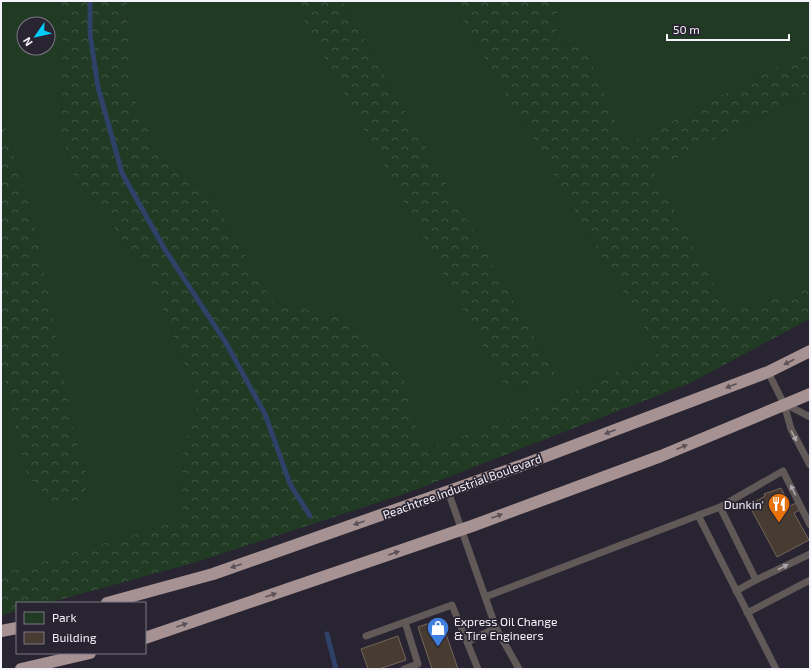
<svg xmlns="http://www.w3.org/2000/svg" width="811" height="670" font-family="'Exo 2',sans-serif">
	<style>
		.green { fill: #203a24; fill-rule: evenodd }
		.forest { fill: url(#forest-crowns) }
		.lines { fill: none; stroke-linecap: round; stroke-linejoin: round }
		.stream { stroke: #2e4169; stroke-width: 5 }
		.building { fill: #483b31; stroke: #74655b }
		.service { stroke: #615858; stroke-width: 7 }
		.trunk { stroke: #a69292; stroke-width: 12 }
		.oneway { fill: #5b5058 }
		.oneway2 { fill: #aca5aa }
		.labels { text-anchor: middle; dominant-baseline: central; stroke-width: 3.5; stroke-linejoin: round; paint-order: stroke }
		.street-label { font-size: 12px; fill: #f6f2fb; stroke: #292431 }
		.poi-label { font-size: 12px; fill: #f6f2fb; stroke: #292431; text-anchor: end }
	</style>
	<defs>
		<pattern id="forest-crowns" width="20" height="18" patternUnits="userSpaceOnUse"><rect width="20" height="18" fill="#203a24"/><path d="M2 6a3 3 0 1 1 6 0M12 15a3 3 0 1 1 6 0" fill="none" stroke="#415745"/></pattern>
	</defs>
	<rect width="100%" height="100%" fill="#292431"/>
	<path class="green" d="M 1,1 L 56,1 L 63,27 L 61,132 L 74,176 L 148,273 L 199,401 L 183,450 L 182,520 L 1,574 L 1,364 L 27,475 L 88,479 L 74,435 L 38,236 L 1,114 ZM 24,24 L 48,24 L 48,48 L 24,48 Z
		M 127,1 L 293,1 L 508,390 L 557,377 L 342,1 L 451,1 L 659,353 L 539,407 L 423,451 L 404,380 L 346,316 L 274,304 L 210,195 L 159,156 L 129,86 Z
		M 557,1 L 810,1 L 810,49 L 625,146 L 584,43 L 556,44 Z
		M 810,91 L 810,285 L 801,290 L 727,312 L 653,170 Z"/>
	<path class="forest" d="M 56,1 L 127,1 L 129,86 L 159,156 L 210,195 L 274,304 L 346,316 L 404,380 L 423,451 L 539,407 L 659,353 L 451,1 L 557,1 L 556,44 L 584,43 L 625,146 L 810,49 L 810,91 L 653,170 L 727,311 L 801,290 L 810,285 L 810,319 L 690,383 L 410,492 L 197,562 L 48,603 L 17,603 L 17,611 L 1,616 L 1,574 L 182,520 L 183,450 L 199,401 L 148,273 L 74,176 L 61,132 L 63,27 Z
		M 293,1 L 342,1 L 557,377 L 507,390 Z
		M 1,114 L 38,236 L 74,435 L 88,479 L 83,503 L 52,501 L 27,475 L 1,364 Z"/>
	<g class="lines">
		<path class="stream" d="M 90,1 L 90,34 L 98,87 L 122,173 L 164,248 L 226,343 L 265,414 L 290,484 L 310,516
			M 327,634 L 336,669"/>
	</g>
	<path class="building" d="M 781,488 L 790,506 L 796,503 L 800,510 L 794,513 L 809,540 L 777,557 L 749,505 L 765,496 L 764,494 Z
		M 441,619 L 458,669 L 432,669 L 418,627 Z
		M 398,636 L 406,660 L 379,669 L 368,669 L 361,649 Z"/>
	<g class="lines">
		<path class="service" d="M 768,372 L 784,404 L 791,429 L 810,465
			M 785,404 L 810,417
			M 448,491 L 496,628 L 519,669
			M 720,507 L 783,471 L 810,525
			M 698,515 L 776,669
			M 756,580 L 810,554
			M 485,597 L 720,507 L 756,580 L 736,591
			M 747,613 L 810,580
			M 366,636 L 405,622
			M 467,642 L 496,628
			M 404,669 L 418,664 L 405,622 L 452,605 L 478,669"/>
		<path class="trunk" d="M 107,603 L 213,574 L 520,466 L 768,372 L 810,351
			M 1,631 L 17,628
			M 145,638 L 472,526 L 661,456 L 810,394
			M 21,669 L 90,653"/>
	</g>
	<defs><path id="oneway-solid" d="M-6-.8H1V-3.2L6.5 0L1 3.2V.8H-6Z"/></defs>
	<g class="oneway">
		<use href="#oneway-solid" transform="translate(789 362) rotate(153)"/>
		<use href="#oneway-solid" transform="translate(731 386) rotate(159)"/>
		<use href="#oneway-solid" transform="translate(610 432) rotate(159)"/>
		<use href="#oneway-solid" transform="translate(682 447) rotate(-22)"/>
		<use href="#oneway-solid" transform="translate(497 516) rotate(-20)"/>
		<use href="#oneway-solid" transform="translate(359 523) rotate(161)"/>
		<use href="#oneway-solid" transform="translate(394 553) rotate(-19)"/>
		<use href="#oneway-solid" transform="translate(236 566) rotate(161)"/>
		<use href="#oneway-solid" transform="translate(271 595) rotate(-19)"/>
		<use href="#oneway-solid" transform="translate(182 625) rotate(-19)"/>
	</g>
	<g class="oneway2">
		<use href="#oneway-solid" transform="translate(794 436) rotate(62)"/>
		<use href="#oneway-solid" transform="translate(793 490) rotate(-116)"/>
		<use href="#oneway-solid" transform="translate(783 567) rotate(-27)"/>
	</g>
	<defs>
		<g id="restaurant-pin" transform="scale(1.15)"><path d="M0 17L-7.5 6A9.5 9.5 0 1 1 7.5 6Z" fill="#e8710a" stroke="#292431"/><path d="M-5-6h1v4h1v-4h1v4h1v-4h1v5L-1.5 .5V6h-2V.5L-5-1ZM5-6V6H3V1.5H1.5Q1.5-4 5-6Z" fill="#fff"/></g>
		<g id="shop-pin" transform="scale(1.15)"><path d="M0 17L-7.5 6A9.5 9.5 0 1 1 7.5 6Z" fill="#3f7fe0" stroke="#292431"/><path d="M-5-2.5h2.3a2.7 3.5 0 0 1 5.4 0H5L5.5 6h-11ZM-1.5-2.5h3a1.5 2.3 0 0 0-3 0Z" fill="#fff"/></g>
	</defs>
	<g fill-rule="evenodd">
		<use href="#restaurant-pin" x="779" y="504"/>
		<use href="#shop-pin" x="438" y="628"/>
	</g>
	<g class="labels">
		<g class="street-label">
			<text transform="translate(462 486) rotate(-20)">Peachtree Industrial Boulevard</text>
		</g>
		<g class="poi-label">
			<text x="764" y="504">Dunkin'</text>
			<text x="454" y="621" text-anchor="start">Express Oil Change<tspan x="454" dy="14">&amp; Tire Engineers</tspan></text>
		</g>
	</g>
	<rect width="811" height="670" fill="none" stroke="#f6f2fb" stroke-width="4"/>
	<rect x="16" y="602" width="130" height="52" fill="#292431" stroke="#7b7682"/>
	<rect x="24" y="612" width="20" height="12" fill="#203a24" stroke="#7b7682"/>
	<text x="52" y="622" font-size="12" fill="#f6f2fb">Park</text>
	<rect x="24" y="632" width="20" height="12" fill="#483b31" stroke="#7b7682"/>
	<text x="52" y="642" font-size="12" fill="#f6f2fb">Building</text>
	<g transform="translate(36 36) rotate(236)"><circle r="19" fill="#292431" stroke="#7b7682"/>
	<path d="M0-3L7 15L0 10L-7 15Z" fill="#02cbf9"/>
	<text y="-6" font-size="11" font-weight="bold" text-anchor="middle" fill="#f6f2fb">N</text>
	</g>
	<path d="M667 34v6h122v-6" fill="none" stroke="#f6f2fb" stroke-width="2"/>
	<text x="673" y="34" font-size="12" fill="#f6f2fb" stroke="#292431" stroke-width="3" paint-order="stroke">50 m</text>
</svg>
